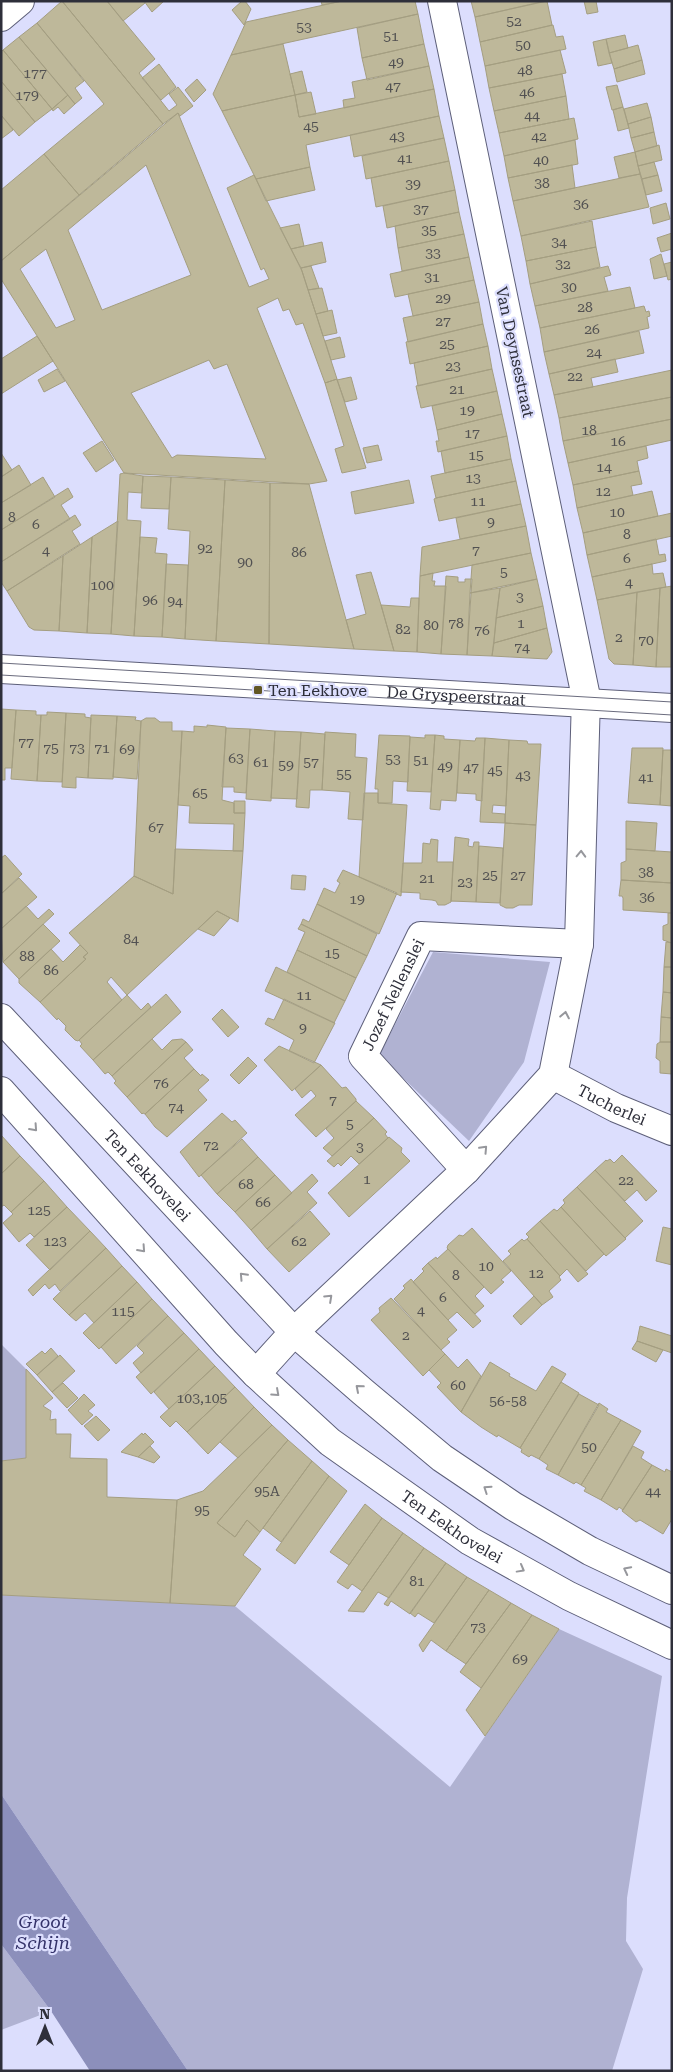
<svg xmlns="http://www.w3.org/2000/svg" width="673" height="2072" font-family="'Roboto Serif',serif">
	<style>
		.green { fill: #b0b2d2 }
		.water { fill: #8c8fbb }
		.building { fill: #beb89a; stroke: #a49e81; fill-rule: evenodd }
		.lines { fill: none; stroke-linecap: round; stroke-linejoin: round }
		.minor-casing { stroke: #5d5f79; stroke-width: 30 }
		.minor { stroke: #fff; stroke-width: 28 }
		.tram { stroke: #6a6b7d; stroke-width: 1 }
		.oneway { stroke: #96979c }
		.poi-dot { fill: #625724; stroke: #dcdefd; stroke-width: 2 }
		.labels { text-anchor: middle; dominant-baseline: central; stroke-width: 4.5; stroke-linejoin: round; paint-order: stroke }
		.number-label { font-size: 14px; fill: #525152 }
		.street-label { font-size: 16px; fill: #2e2f3a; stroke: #dcdefd }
		.poi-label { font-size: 16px; fill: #2e2f3a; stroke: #dcdefd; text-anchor: start }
		.water-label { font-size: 18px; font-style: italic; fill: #34326a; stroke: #dcdefd }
	</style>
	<rect width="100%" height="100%" fill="#dcdefd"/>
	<path class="green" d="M 433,952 L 550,962 L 524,1062 L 469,1141 L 379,1055 Z
		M 1,1344 L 26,1369 L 26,1458 L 1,1461 Z
		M 1,1595 L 235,1606 L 450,1787 L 559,1629 L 662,1676 L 627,1898 L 626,1941 L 643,1969 L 612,2071 L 188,2071 L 1,1794 Z
		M 1,1944 L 51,2011 L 1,2030 Z"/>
	<path class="water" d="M 1,1794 L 188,2071 L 90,2071 L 51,2011 L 1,1944 Z"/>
	<path class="building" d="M 62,1 L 163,124 L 79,195 L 44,154 L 104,104 L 37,23 Z
		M 62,1 L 107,1 L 155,59 L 139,73 L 169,111 L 177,105 L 169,94 L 178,87 L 193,106 L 180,116 L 178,113 L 163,124 Z
		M 107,1 L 144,1 L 145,3 L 123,21 Z
		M 144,1 L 164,1 L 152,12 Z
		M 242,1 L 245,1 L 251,9 L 244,25 L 232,10 Z
		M 321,1 L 342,1 L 322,5 Z
		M 342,1 L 415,1 L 418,14 L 231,55 L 246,22 Z
		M 471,1 L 545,1 L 475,17 Z
		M 547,1 L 552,25 L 480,42 L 475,17 Z
		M 584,1 L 596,1 L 598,12 L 587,14 Z
		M 418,14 L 424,44 L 362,58 L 357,28 Z
		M 37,23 L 84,81 L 75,88 L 82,98 L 75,104 L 19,37 Z
		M 553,25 L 556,37 L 563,36 L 566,49 L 485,66 L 480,42 Z
		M 625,35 L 628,48 L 609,53 L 606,39 Z
		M 19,37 L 68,95 L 52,109 L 3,50 Z
		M 606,39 L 612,63 L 598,66 L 593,42 Z
		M 283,44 L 295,95 L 222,111 L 213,94 L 231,55 Z
		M 424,44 L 429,66 L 367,80 L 362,58 Z
		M 638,45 L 642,60 L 614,69 L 609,53 Z
		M 3,50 L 52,109 L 35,122 L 1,81 L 1,52 Z
		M 560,50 L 566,73 L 489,88 L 485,66 Z
		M 642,60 L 645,74 L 617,82 L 614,69 Z
		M 159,64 L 176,87 L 161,100 L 142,78 Z
		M 429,66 L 434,89 L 344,108 L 343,100 L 355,98 L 352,82 Z
		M 302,71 L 307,92 L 295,95 L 290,74 Z
		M 562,74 L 566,96 L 494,111 L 489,88 Z
		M 197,79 L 206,90 L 194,102 L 185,90 Z
		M 1,81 L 35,122 L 19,136 L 1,115 Z
		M 617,85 L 623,107 L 612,110 L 606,87 Z
		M 434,89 L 439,116 L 306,145 L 310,167 L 256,179 L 222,111 L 295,95 L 299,117 Z
		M 311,92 L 316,114 L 299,117 L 295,95 Z
		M 68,95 L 75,104 L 64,114 L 58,107 L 53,111 L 52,109 Z
		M 566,96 L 569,119 L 499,133 L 494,111 Z
		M 647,103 L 651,117 L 628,124 L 624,109 Z
		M 623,107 L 629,128 L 618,131 L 613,110 Z
		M 178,113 L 249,287 L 269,279 L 264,268 L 261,270 L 227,188 L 254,175 L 302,271 L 337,379 L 325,383 L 303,323 L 296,325 L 289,309 L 283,311 L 278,298 L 257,308 L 327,481 L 309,484 L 124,473 L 1,279 L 1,261 ZM 146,165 L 191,275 L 102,310 L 68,230 ZM 46,249 L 75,320 L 56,328 L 20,269 ZM 209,360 L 214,369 L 227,364 L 266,459 L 177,455 L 172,458 L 131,393 Z
		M 1,115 L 13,130 L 1,139 Z
		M 439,116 L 444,138 L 354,157 L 350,135 Z
		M 651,117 L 654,132 L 631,138 L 628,124 Z
		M 574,118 L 578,139 L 504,156 L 499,133 Z
		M 654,132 L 657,146 L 635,152 L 631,138 Z
		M 444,138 L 449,161 L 366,179 L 362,156 Z
		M 575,140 L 578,164 L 508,178 L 504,156 Z
		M 659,145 L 662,160 L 638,166 L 635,152 Z
		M 635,152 L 640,174 L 619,178 L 614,157 Z
		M 44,154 L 79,195 L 1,261 L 1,190 Z
		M 449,161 L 455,190 L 376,207 L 371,178 Z
		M 654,162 L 658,175 L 642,179 L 638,166 Z
		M 572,165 L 575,188 L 513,201 L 508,178 Z
		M 310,167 L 315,190 L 266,201 L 256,179 Z
		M 640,174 L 649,207 L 521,236 L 513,201 Z
		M 658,175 L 662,191 L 646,195 L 642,179 Z
		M 455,190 L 459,212 L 387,228 L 383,206 Z
		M 666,203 L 670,219 L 653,224 L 650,208 Z
		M 459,212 L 464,234 L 398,248 L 395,226 Z
		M 592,221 L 596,247 L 526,261 L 521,236 Z
		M 299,224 L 304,246 L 291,249 L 280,228 Z
		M 672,233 L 672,249 L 661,252 L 657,238 Z
		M 464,234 L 469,257 L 402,271 L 398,248 Z
		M 322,242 L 326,262 L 301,268 L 291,249 Z
		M 596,247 L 600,267 L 530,284 L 526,261 Z
		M 661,254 L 667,276 L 654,279 L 650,259 Z
		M 469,257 L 474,280 L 395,297 L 390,274 Z
		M 672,262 L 672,279 L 668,280 L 664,264 Z
		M 311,266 L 319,288 L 308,290 L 301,268 Z
		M 608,266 L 611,275 L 604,277 L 608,291 L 535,306 L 530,284 Z
		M 474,280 L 479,302 L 413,316 L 408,294 Z
		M 630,287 L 635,308 L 540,328 L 535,306 Z
		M 322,288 L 328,311 L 316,314 L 308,290 Z
		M 479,302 L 483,324 L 408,342 L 403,318 Z
		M 644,306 L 646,312 L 649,311 L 650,316 L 647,317 L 649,328 L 544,352 L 540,328 Z
		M 332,310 L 337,333 L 323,336 L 316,314 Z
		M 483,324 L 488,346 L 410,364 L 406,342 Z
		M 639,331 L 644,353 L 549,374 L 544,352 Z
		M 37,336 L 53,361 L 1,394 L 1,359 Z
		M 340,337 L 345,357 L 331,360 L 325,341 Z
		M 488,346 L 492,369 L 418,386 L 414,363 Z
		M 615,359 L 618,372 L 591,378 L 593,387 L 554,395 L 549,374 Z
		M 57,369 L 65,381 L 44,392 L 38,380 Z
		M 492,369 L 497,391 L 421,408 L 416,386 Z
		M 672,370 L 672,397 L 559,418 L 554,395 Z
		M 351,377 L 357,399 L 345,402 L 337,380 Z
		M 337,379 L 366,468 L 342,473 L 335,449 L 344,446 L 325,383 Z
		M 497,391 L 502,414 L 437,430 L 432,406 Z
		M 672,397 L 672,419 L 563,441 L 559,418 Z
		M 502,414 L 507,436 L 438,452 L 436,441 L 439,441 L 437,430 Z
		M 672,419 L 672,440 L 568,463 L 563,441 Z
		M 507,436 L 511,459 L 445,473 L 441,451 Z
		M 102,441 L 114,460 L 96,472 L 83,453 Z
		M 378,445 L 382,460 L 367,463 L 363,448 Z
		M 646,446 L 648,458 L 637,461 L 639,471 L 573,485 L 568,463 Z
		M 1,453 L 12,470 L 1,477 Z
		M 511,459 L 516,481 L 436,498 L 431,476 Z
		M 19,465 L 31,485 L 1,503 L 1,477 Z
		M 639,471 L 642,484 L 631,486 L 633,495 L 577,508 L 573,485 Z
		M 124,473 L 143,476 L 142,493 L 128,492 L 127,520 L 141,521 L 134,636 L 111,634 L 120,474 Z
		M 143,476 L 171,477 L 169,509 L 141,508 Z
		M 43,477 L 55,497 L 1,530 L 1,503 Z
		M 171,477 L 225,480 L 216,641 L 185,639 L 190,531 L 168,529 Z
		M 225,480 L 270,483 L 269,644 L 216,641 Z
		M 409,480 L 414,503 L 355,514 L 351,492 Z
		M 516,481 L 521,504 L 439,521 L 434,499 L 436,498 Z
		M 270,483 L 309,484 L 354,649 L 269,644 Z
		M 68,488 L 73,497 L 61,505 L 70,519 L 1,562 L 1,530 Z
		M 652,491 L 658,516 L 583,533 L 577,508 Z
		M 521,504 L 526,526 L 460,539 L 456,518 Z
		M 672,513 L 672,536 L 587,555 L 583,533 Z
		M 75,515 L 81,525 L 72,531 L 80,544 L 7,591 L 1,582 L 1,562 Z
		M 118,521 L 111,634 L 87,633 L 92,537 Z
		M 526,526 L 531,553 L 420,576 L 422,547 Z
		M 92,537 L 87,633 L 59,631 L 63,556 Z
		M 140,537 L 157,538 L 155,553 L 167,554 L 162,637 L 134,636 Z
		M 656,539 L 659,555 L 665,554 L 666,561 L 592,577 L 587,555 Z
		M 531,553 L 537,579 L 470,593 L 472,565 Z
		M 63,556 L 59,631 L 34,630 L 29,627 L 7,591 Z
		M 166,564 L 188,565 L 185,639 L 162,637 Z
		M 652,564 L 653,574 L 663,573 L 666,587 L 597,600 L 592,577 Z
		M 371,572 L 381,605 L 394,651 L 354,649 L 346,620 L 366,614 L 356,575 Z
		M 433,573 L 432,581 L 435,581 L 434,586 L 446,586 L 441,654 L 417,652 L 420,576 Z
		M 446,576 L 458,577 L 458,582 L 465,582 L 465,579 L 472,579 L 467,655 L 441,654 Z
		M 537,579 L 543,606 L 496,618 L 500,588 Z
		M 672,586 L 672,667 L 656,667 L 660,588 Z
		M 500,588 L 492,656 L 467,655 L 470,593 Z
		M 660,588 L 656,667 L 633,665 L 637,592 Z
		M 637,592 L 633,665 L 614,664 L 609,659 L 597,600 Z
		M 411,598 L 419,598 L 417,652 L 394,651 L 381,605 L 410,607 Z
		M 543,606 L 547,628 L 494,643 L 496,618 Z
		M 547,628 L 552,652 L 547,659 L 492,656 L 494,643 Z
		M 1,709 L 16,710 L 12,768 L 5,768 L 5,780 L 1,780 Z
		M 16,710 L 36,711 L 36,715 L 41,715 L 37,781 L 11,779 Z
		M 47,712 L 66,713 L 62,782 L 37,781 L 41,715 L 47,715 Z
		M 66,713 L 85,714 L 85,717 L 91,718 L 88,778 L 76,777 L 76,788 L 62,787 Z
		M 91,715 L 117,716 L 113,779 L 88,778 Z
		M 117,716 L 136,717 L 135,720 L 141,721 L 137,779 L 113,777 Z
		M 146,718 L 155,718 L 160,722 L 172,722 L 172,731 L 182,731 L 173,894 L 134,876 L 141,721 Z
		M 207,725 L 226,727 L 222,800 L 234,803 L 234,813 L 245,813 L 243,851 L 233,851 L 234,824 L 189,823 L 190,806 L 178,805 L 182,731 L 194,732 L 194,726 L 207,727 Z
		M 226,728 L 250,729 L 246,793 L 234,792 L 234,787 L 222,787 Z
		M 250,729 L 275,731 L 271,801 L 246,799 Z
		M 275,731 L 301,732 L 297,799 L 271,798 Z
		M 301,732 L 325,734 L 322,790 L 310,790 L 309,808 L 296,807 Z
		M 325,732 L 356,734 L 355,757 L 367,758 L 363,820 L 348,819 L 350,792 L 322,790 Z
		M 379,735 L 410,736 L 408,782 L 393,781 L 392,803 L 378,803 L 378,789 L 375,789 Z
		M 425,735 L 435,735 L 431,792 L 407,791 L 410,737 L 425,738 Z
		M 435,735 L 444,736 L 444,739 L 460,740 L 456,801 L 441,800 L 440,810 L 430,809 Z
		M 476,738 L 485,738 L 482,801 L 476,800 L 476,794 L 457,793 L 460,740 L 475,741 Z
		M 485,738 L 509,740 L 506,806 L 493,805 L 492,813 L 505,814 L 505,823 L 480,822 Z
		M 509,740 L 527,741 L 528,744 L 541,744 L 536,825 L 505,823 Z
		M 632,748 L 663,748 L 660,805 L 628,803 Z
		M 663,750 L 672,750 L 672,806 L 660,805 Z
		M 364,793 L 378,793 L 378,803 L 407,805 L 401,896 L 359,877 Z
		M 234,801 L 245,801 L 245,813 L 234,813 Z
		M 626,821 L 657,823 L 655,851 L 626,849 Z
		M 505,823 L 536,825 L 532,905 L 519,905 L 513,908 L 506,908 L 500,905 Z
		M 455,837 L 469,839 L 468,846 L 473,847 L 474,842 L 479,842 L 476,902 L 451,901 Z
		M 431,839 L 438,840 L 437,862 L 453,862 L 451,902 L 445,905 L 438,905 L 436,901 L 432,900 L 420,899 L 420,893 L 401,892 L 403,863 L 422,863 L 423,843 L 430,844 Z
		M 479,846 L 503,848 L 500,903 L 476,902 Z
		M 175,849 L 243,851 L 238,922 L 217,911 L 127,995 L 111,977 L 107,982 L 122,1000 L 78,1041 L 75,1040 L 65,1030 L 66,1026 L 58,1018 L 57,1020 L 40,1002 L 86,959 L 83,957 L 88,953 L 69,933 L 134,876 L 173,894 Z
		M 626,849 L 672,852 L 672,883 L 621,880 L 621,863 L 626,861 Z
		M 5,855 L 22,874 L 1,894 L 1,858 Z
		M 343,870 L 397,893 L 379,934 L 317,904 L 324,888 L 335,893 L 340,883 L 337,881 Z
		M 292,875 L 306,876 L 305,890 L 291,889 Z
		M 19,878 L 37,897 L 1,929 L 1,894 Z
		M 621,880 L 672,883 L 672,913 L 623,910 L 623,898 L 622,896 L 619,896 Z
		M 317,904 L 377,934 L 367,956 L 301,924 L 303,919 L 309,922 Z
		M 26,906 L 38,919 L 49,909 L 54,914 L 3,962 L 1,929 Z
		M 217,911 L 230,918 L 214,936 L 198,929 Z
		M 668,913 L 672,913 L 672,943 L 663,940 L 663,926 L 668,924 Z
		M 43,924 L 60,941 L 19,979 L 3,962 Z
		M 301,924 L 367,956 L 356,978 L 297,950 L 305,932 L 298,929 Z
		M 666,942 L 672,943 L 672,967 L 664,967 Z
		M 80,945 L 88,953 L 83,957 L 86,959 L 40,1002 L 19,983 L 19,979 L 51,949 L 63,962 Z
		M 297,950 L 356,978 L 345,1001 L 287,972 Z
		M 276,967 L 345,1001 L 334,1023 L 265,991 Z
		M 664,967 L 672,967 L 672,993 L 663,992 Z
		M 663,992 L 672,993 L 672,1018 L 661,1017 Z
		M 166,994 L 181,1012 L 112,1076 L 108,1072 L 105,1074 L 93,1060 Z
		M 127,995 L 141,1010 L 148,1003 L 151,1007 L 93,1060 L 80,1046 L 82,1044 L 79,1040 Z
		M 284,999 L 335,1023 L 314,1063 L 289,1051 L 294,1040 L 265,1024 L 268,1018 L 274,1020 Z
		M 222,1009 L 239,1027 L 228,1037 L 212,1019 Z
		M 661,1017 L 672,1018 L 672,1042 L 660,1042 Z
		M 152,1039 L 162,1050 L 172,1040 L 182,1039 L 186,1042 L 127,1097 L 114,1083 L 116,1081 L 112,1076 Z
		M 186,1042 L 193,1050 L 184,1058 L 194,1069 L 145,1114 L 143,1113 L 142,1114 L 127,1097 Z
		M 660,1042 L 672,1042 L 672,1074 L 660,1073 L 660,1061 L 656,1058 L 657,1044 Z
		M 279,1046 L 321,1065 L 292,1091 L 264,1060 Z
		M 248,1057 L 257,1066 L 239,1084 L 230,1075 Z
		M 321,1065 L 342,1088 L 346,1087 L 356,1099 L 356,1101 L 316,1137 L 295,1115 L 316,1096 L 311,1090 L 302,1098 L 295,1089 Z
		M 194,1069 L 201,1076 L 202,1074 L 209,1080 L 198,1090 L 207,1100 L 167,1137 L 155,1127 L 145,1114 Z
		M 356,1101 L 374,1118 L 332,1156 L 323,1148 L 334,1138 L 326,1129 Z
		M 222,1113 L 232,1122 L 235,1120 L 247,1133 L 199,1177 L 180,1152 Z
		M 374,1118 L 387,1132 L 385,1134 L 388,1138 L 359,1164 L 351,1156 L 341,1166 L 338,1163 L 334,1167 L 327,1161 Z
		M 1,1135 L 20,1156 L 1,1174 Z
		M 389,1137 L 402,1148 L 401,1152 L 410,1161 L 349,1217 L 328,1193 Z
		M 242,1139 L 258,1157 L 217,1194 L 201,1175 Z
		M 622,1155 L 657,1191 L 646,1201 L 637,1190 L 625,1201 L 595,1170 L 606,1160 L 607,1161 L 610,1159 L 614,1163 Z
		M 20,1156 L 44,1181 L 11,1212 L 4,1205 L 1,1207 L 1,1174 Z
		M 258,1157 L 275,1175 L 235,1212 L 217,1194 Z
		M 595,1170 L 643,1221 L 625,1238 L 577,1187 Z
		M 312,1174 L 318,1181 L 307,1192 L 317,1203 L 267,1249 L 251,1230 Z
		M 275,1175 L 292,1193 L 251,1230 L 235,1212 Z
		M 44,1181 L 67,1207 L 34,1237 L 30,1233 L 19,1242 L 3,1223 L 13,1214 L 11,1212 Z
		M 577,1187 L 626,1239 L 606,1256 L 561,1207 L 565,1203 L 563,1200 Z
		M 67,1207 L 90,1231 L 50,1270 L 26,1245 Z
		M 561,1207 L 604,1254 L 586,1271 L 540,1221 L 554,1209 L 557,1211 Z
		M 310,1211 L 330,1234 L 289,1272 L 267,1249 Z
		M 540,1221 L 588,1274 L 578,1282 L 567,1269 L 560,1276 L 527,1239 L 529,1237 L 526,1234 Z
		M 663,1227 L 672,1229 L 672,1265 L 656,1261 Z
		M 472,1228 L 511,1271 L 501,1280 L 504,1282 L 491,1294 L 447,1248 L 448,1245 L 459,1235 L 463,1236 Z
		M 90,1231 L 106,1248 L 60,1291 L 55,1284 L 49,1289 L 45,1284 L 33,1296 L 28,1290 Z
		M 522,1239 L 524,1241 L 527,1239 L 560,1276 L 559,1277 L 561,1280 L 549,1291 L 553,1297 L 542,1305 L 503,1261 L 511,1254 L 508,1251 Z
		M 106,1248 L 122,1266 L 69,1315 L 53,1299 Z
		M 448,1249 L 484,1287 L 475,1296 L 484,1306 L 475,1314 L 428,1263 L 436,1257 L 437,1259 Z
		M 428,1263 L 481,1321 L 473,1328 L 457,1312 L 448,1320 L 413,1282 L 424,1271 L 422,1269 Z
		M 122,1266 L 137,1282 L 94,1323 L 85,1313 L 76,1321 L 69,1315 Z
		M 411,1279 L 457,1330 L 447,1339 L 450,1342 L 441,1350 L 394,1299 L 405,1288 L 403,1286 Z
		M 137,1282 L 152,1299 L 99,1349 L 83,1333 Z
		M 534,1296 L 542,1305 L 521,1325 L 513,1316 Z
		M 391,1298 L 445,1354 L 423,1376 L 371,1320 L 380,1312 L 379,1308 Z
		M 152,1299 L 168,1316 L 116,1364 L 101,1347 Z
		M 168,1316 L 184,1333 L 141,1373 L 133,1363 L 144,1353 L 137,1346 Z
		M 640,1326 L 672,1336 L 672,1353 L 637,1341 Z
		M 184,1333 L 199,1349 L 151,1394 L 136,1377 Z
		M 637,1341 L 663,1350 L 656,1362 L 632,1349 Z
		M 51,1348 L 58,1356 L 37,1375 L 26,1364 L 42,1351 L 45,1354 Z
		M 199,1349 L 215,1366 L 169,1409 L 154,1392 Z
		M 445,1354 L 458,1368 L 467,1359 L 481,1376 L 461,1412 L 437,1387 L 441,1383 L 429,1370 Z
		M 60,1355 L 75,1371 L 52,1392 L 37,1375 Z
		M 490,1362 L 510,1374 L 509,1376 L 536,1391 L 552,1366 L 566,1374 L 520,1448 L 498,1435 L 497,1437 L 481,1427 L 461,1412 Z
		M 215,1366 L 235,1387 L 187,1432 L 176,1421 L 170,1427 L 160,1417 Z
		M 26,1369 L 53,1398 L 43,1406 L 51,1411 L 50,1420 L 56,1419 L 56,1434 L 71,1434 L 70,1458 L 107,1459 L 107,1497 L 177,1500 L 170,1603 L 1,1595 L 1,1461 L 26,1458 Z
		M 561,1382 L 579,1393 L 539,1459 L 531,1455 L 529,1457 L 521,1452 L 522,1449 L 520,1448 Z
		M 63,1383 L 78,1398 L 67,1408 L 52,1392 Z
		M 235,1387 L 254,1407 L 208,1454 L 187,1432 Z
		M 84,1394 L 95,1405 L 88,1411 L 93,1415 L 82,1425 L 68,1410 Z
		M 579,1394 L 599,1405 L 558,1475 L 546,1469 L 548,1465 L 539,1459 Z
		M 599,1403 L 608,1409 L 606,1412 L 621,1420 L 581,1485 L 576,1482 L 574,1484 L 558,1475 Z
		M 254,1407 L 272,1425 L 238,1458 L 220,1442 Z
		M 96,1416 L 110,1430 L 98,1441 L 84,1426 Z
		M 621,1420 L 641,1431 L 601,1500 L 584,1491 L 586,1488 L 581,1485 Z
		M 272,1425 L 288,1440 L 217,1523 L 235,1537 L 247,1520 L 260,1532 L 243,1555 L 261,1569 L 235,1606 L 170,1603 L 177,1500 L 203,1491 Z
		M 142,1433 L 143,1435 L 145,1433 L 154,1442 L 138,1457 L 121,1452 Z
		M 288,1440 L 312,1461 L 260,1532 L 247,1520 L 235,1537 L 217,1523 Z
		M 150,1446 L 160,1457 L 154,1463 L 138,1457 Z
		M 633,1446 L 644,1452 L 641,1458 L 652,1465 L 623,1510 L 619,1507 L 617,1510 L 601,1500 Z
		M 312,1461 L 329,1476 L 281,1542 L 263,1528 Z
		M 652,1465 L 665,1472 L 666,1469 L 672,1472 L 672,1519 L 663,1534 L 640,1520 L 636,1522 L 622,1511 Z
		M 329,1476 L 347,1491 L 295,1564 L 276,1550 Z
		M 365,1504 L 382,1518 L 349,1565 L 330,1552 Z
		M 382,1518 L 403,1533 L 362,1591 L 352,1584 L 348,1589 L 337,1582 Z
		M 403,1533 L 424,1548 L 389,1598 L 378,1592 L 364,1612 L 348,1611 Z
		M 424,1548 L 446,1563 L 410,1614 L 391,1601 L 388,1606 L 384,1604 Z
		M 446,1563 L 467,1577 L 434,1623 L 418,1613 L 415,1617 L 410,1613 Z
		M 467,1577 L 489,1590 L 446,1651 L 431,1640 L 423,1652 L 419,1645 Z
		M 489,1590 L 511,1603 L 466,1664 L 446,1651 Z
		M 511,1603 L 532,1615 L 481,1688 L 460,1672 Z
		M 532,1615 L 559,1629 L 485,1736 L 466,1710 Z"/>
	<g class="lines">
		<g class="minor-casing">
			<g id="minor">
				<path d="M 1,17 L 20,1"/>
				<path id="s1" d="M 1,669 L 672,708"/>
				<path id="s2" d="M 1,1018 L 294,1332 L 363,1392 L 442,1458 L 513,1506 L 590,1551 L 672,1590"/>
				<path id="s3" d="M 553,1075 L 616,1108 L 672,1131"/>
				<path id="s4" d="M 1,1091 L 226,1343 L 256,1374 L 330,1442 L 470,1541 L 569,1596 L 672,1645"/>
				<path id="s5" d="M 466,1170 L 363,1056 L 421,936 L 579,944"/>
				<path d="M 256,1374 L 294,1332 L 466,1170 L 553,1075 L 579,944 L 586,697 L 442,1"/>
			</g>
		</g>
		<use href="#minor" class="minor"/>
		<path class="tram" d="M 1,663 L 672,702
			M 1,675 L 672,715"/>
	</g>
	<defs><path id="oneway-chevron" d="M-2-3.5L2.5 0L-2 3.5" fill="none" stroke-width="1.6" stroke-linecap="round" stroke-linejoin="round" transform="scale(1.25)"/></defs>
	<g class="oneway">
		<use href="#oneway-chevron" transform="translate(581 854) rotate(-88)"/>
		<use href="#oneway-chevron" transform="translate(565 1015) rotate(-79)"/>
		<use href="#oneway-chevron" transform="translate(34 1128) rotate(48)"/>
		<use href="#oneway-chevron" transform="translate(484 1149) rotate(-47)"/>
		<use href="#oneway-chevron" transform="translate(142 1249) rotate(48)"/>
		<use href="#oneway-chevron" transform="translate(243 1276) rotate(-133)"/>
		<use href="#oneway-chevron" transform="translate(329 1298) rotate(-43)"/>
		<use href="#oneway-chevron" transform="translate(359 1388) rotate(-139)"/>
		<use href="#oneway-chevron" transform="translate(276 1393) rotate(42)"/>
		<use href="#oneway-chevron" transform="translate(487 1489) rotate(-146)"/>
		<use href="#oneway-chevron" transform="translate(521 1569) rotate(29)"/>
		<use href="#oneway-chevron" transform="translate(627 1570) rotate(-153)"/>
	</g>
	<rect class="poi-dot" x="253" y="685" width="10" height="10" rx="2.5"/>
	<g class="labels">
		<g class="number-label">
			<text x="514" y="21">52</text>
			<text x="304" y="27">53</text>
			<text x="391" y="36">51</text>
			<text x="523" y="45">50</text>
			<text x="396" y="62">49</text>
			<text x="525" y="70">48</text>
			<text x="35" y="73">177</text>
			<text x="393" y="86">47</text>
			<text x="527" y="92">46</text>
			<text x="27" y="95">179</text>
			<text x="532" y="115">44</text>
			<text x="311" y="126">45</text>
			<text x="397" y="136">43</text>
			<text x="539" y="136">42</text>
			<text x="405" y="158">41</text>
			<text x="541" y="160">40</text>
			<text x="542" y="183">38</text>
			<text x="413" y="184">39</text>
			<text x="581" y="204">36</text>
			<text x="421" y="209">37</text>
			<text x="429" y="230">35</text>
			<text x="559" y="242">34</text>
			<text x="433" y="253">33</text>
			<text x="563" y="264">32</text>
			<text x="432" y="277">31</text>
			<text x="569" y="287">30</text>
			<text x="443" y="298">29</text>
			<text x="585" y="307">28</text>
			<text x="443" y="321">27</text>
			<text x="592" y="329">26</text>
			<text x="447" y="344">25</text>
			<text x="594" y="352">24</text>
			<text x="453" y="366">23</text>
			<text x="575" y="376">22</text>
			<text x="457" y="389">21</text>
			<text x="467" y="410">19</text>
			<text x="589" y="430">18</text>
			<text x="472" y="433">17</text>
			<text x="618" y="441">16</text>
			<text x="476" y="455">15</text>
			<text x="604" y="467">14</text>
			<text x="473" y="478">13</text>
			<text x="603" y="491">12</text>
			<text x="478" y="501">11</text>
			<text x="617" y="512">10</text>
			<text x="12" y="517">8</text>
			<text x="491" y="522">9</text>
			<text x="36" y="524">6</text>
			<text x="627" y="534">8</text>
			<text x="205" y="548">92</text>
			<text x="46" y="550">4</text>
			<text x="476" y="550">7</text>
			<text x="299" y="552">86</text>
			<text x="627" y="558">6</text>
			<text x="245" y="562">90</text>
			<text x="504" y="572">5</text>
			<text x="629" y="582">4</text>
			<text x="102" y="585">100</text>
			<text x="520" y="597">3</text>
			<text x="150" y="600">96</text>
			<text x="175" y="601">94</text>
			<text x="456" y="623">78</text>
			<text x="521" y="623">1</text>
			<text x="431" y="625">80</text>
			<text x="403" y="629">82</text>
			<text x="482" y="630">76</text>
			<text x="619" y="637">2</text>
			<text x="646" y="640">70</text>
			<text x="522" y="647">74</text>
			<text x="26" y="742">77</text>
			<text x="51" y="748">75</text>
			<text x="77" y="748">73</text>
			<text x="102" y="748">71</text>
			<text x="127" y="749">69</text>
			<text x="236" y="758">63</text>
			<text x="393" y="759">53</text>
			<text x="421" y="760">51</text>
			<text x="261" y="762">61</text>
			<text x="311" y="762">57</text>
			<text x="286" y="765">59</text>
			<text x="445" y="766">49</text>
			<text x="471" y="767">47</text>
			<text x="495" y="770">45</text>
			<text x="344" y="774">55</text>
			<text x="523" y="775">43</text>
			<text x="646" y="777">41</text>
			<text x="200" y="793">65</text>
			<text x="156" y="827">67</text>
			<text x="646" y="872">38</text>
			<text x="490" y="875">25</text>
			<text x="518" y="875">27</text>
			<text x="427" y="878">21</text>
			<text x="465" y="882">23</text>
			<text x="647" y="897">36</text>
			<text x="357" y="899">19</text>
			<text x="131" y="939">84</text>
			<text x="332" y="953">15</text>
			<text x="27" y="956">88</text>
			<text x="51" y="970">86</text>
			<text x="304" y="995">11</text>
			<text x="303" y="1028">9</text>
			<text x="161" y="1083">76</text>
			<text x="333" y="1100">7</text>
			<text x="176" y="1107">74</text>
			<text x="350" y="1124">5</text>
			<text x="211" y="1145">72</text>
			<text x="360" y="1147">3</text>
			<text x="367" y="1179">1</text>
			<text x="626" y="1180">22</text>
			<text x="246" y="1184">68</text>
			<text x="263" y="1202">66</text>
			<text x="39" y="1210">125</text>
			<text x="55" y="1241">123</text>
			<text x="299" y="1241">62</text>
			<text x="486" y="1266">10</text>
			<text x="536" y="1273">12</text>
			<text x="456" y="1275">8</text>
			<text x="443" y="1297">6</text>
			<text x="421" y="1310">4</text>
			<text x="123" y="1311">115</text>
			<text x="406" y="1335">2</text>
			<text x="458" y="1385">60</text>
			<text x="202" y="1398">103,105</text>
			<text x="508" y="1401">56-58</text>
			<text x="589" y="1447">50</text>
			<text x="267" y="1491">95A</text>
			<text x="653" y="1491">44</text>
			<text x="202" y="1510">95</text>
			<text x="417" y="1581">81</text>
			<text x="478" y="1627">73</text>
			<text x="520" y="1659">69</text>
		</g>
		<g class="street-label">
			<text transform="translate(515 352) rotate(78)">Van Deynsestraat</text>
			<text stroke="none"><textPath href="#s1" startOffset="456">De Gryspeerstraat</textPath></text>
			<text stroke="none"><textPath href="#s5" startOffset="222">Jozef Nellenslei</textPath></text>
			<text stroke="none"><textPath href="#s3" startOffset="66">Tucherlei</textPath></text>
			<text stroke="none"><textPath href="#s2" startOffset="215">Ten Eekhovelei</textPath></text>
			<text stroke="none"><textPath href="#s4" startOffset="630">Ten Eekhovelei</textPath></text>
		</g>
		<g class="poi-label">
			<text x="268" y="690">Ten Eekhove</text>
		</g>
		<g class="water-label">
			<text x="43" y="1921">Groot<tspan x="43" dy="21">Schijn</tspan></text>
		</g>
	</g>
	<rect width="673" height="2072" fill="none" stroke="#2e2f3a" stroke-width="5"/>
	<g transform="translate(45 2027)" stroke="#dcdefd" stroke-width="4" paint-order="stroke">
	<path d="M0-4L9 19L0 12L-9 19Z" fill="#2e2f3a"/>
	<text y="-8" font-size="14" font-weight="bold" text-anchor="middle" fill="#2e2f3a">N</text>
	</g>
</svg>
